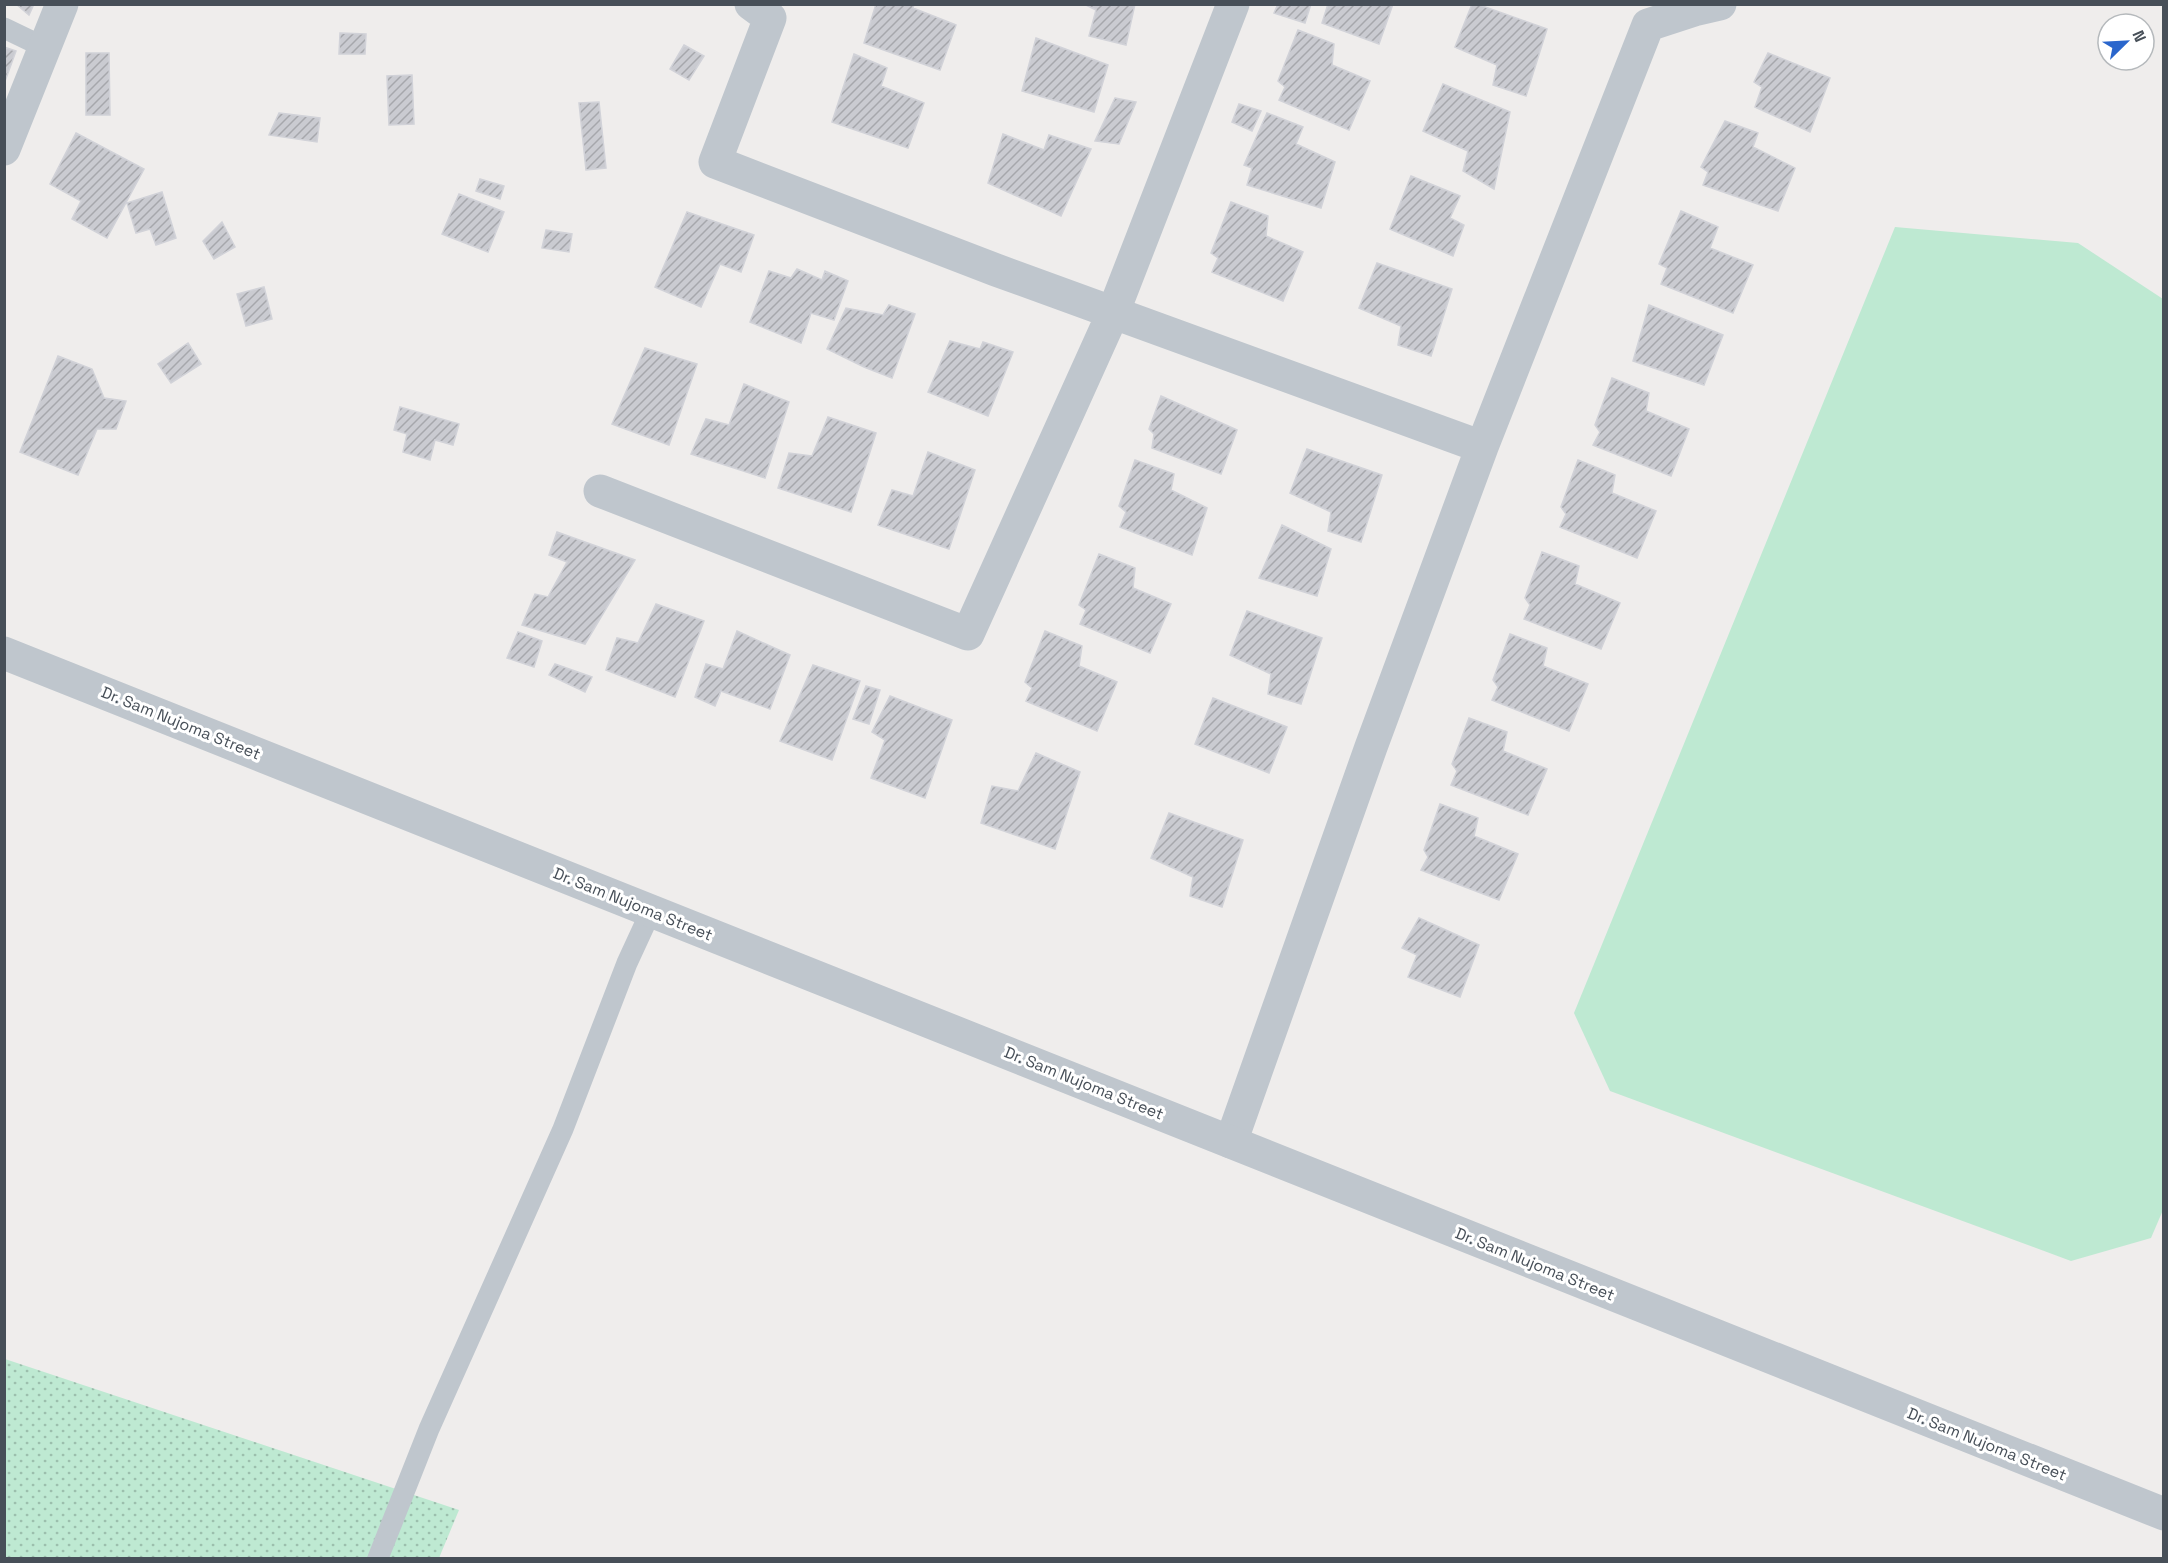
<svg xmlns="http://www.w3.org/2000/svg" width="2168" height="1563" font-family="'Space Grotesk',sans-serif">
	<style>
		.grass { fill: url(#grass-dots) }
		.garden { fill: #bee9d2 }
		.building { fill: url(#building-hatch); stroke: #d1d2d8; stroke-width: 1.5 }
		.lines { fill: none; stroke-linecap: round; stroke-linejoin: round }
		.service { stroke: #bfc6cd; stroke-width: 21 }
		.minor { stroke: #bfc6cd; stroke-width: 33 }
		.tertiary { stroke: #bfc6cd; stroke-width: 33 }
		.labels { text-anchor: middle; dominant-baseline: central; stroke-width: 6; stroke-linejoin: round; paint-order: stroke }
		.street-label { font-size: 16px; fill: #474f58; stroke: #fff }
	</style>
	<defs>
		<pattern id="grass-dots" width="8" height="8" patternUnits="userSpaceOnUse" patternTransform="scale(1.5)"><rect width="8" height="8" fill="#bee9d2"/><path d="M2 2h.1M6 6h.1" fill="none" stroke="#9cbfad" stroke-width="1.8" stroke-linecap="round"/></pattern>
		<pattern id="building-hatch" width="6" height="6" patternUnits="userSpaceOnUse" patternTransform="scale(1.5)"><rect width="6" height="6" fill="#cacbd1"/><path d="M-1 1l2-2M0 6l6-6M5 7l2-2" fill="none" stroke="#a6a7ac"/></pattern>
	</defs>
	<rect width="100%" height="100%" fill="#efedec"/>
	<path class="grass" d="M 5,1359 L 459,1510 L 439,1558 L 5,1558 Z"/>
	<path class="garden" d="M 1895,227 L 2078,243 L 2163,299 L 2163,1210 L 2151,1238 L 2071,1261 L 1610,1091 L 1574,1013 Z"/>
	<path class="building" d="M 16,4 L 34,4 L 29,15 Z
		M 876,4 L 914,4 L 913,8 L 956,25 L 940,70 L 864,43 Z
		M 1084,4 L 1135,4 L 1126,45 L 1089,36 L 1096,10 Z
		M 1278,4 L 1311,4 L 1305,23 L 1274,13 Z
		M 1328,4 L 1393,4 L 1379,44 L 1322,23 Z
		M 1472,4 L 1477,4 L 1547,29 L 1526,96 L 1493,85 L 1497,65 L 1455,47 Z
		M 1298,30 L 1334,44 L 1332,65 L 1370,81 L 1349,130 L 1279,100 L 1285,87 L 1278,81 Z
		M 340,33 L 366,34 L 365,54 L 339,54 Z
		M 1036,38 L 1108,65 L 1094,112 L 1022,91 Z
		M 684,45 L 704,56 L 689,80 L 670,69 Z
		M 4,47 L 16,51 L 4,84 Z
		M 86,53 L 109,53 L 110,115 L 86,115 Z
		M 1768,53 L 1830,78 L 1810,132 L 1755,107 L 1762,87 L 1754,82 Z
		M 854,54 L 887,68 L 881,86 L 924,103 L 908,148 L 832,122 Z
		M 412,75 L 414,124 L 389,125 L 387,76 Z
		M 1443,84 L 1510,112 L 1494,189 L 1463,171 L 1468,151 L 1423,131 Z
		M 1115,98 L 1136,102 L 1119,144 L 1095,141 Z
		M 599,102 L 606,168 L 586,170 L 579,103 Z
		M 1239,104 L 1261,111 L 1252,131 L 1232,122 Z
		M 279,113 L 320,118 L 317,142 L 269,135 Z
		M 1267,113 L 1303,127 L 1296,144 L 1335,162 L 1321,208 L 1247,185 L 1252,168 L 1244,165 Z
		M 1725,121 L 1758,133 L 1753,147 L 1795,168 L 1778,211 L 1703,185 L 1708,172 L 1701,167 Z
		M 76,133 L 144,169 L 107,238 L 72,219 L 81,201 L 50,184 Z
		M 1003,134 L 1044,150 L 1049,135 L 1091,149 L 1061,216 L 988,183 Z
		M 1411,176 L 1460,196 L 1450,218 L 1464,225 L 1453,256 L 1390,229 Z
		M 480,179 L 504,186 L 500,199 L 476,191 Z
		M 162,192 L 176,238 L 156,245 L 150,229 L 136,233 L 127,203 Z
		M 459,194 L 504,212 L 488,252 L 442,234 Z
		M 1231,202 L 1268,216 L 1266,236 L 1303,252 L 1283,301 L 1212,272 L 1218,258 L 1211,253 Z
		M 1681,211 L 1718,227 L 1710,248 L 1753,265 L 1733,313 L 1661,284 L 1667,268 L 1659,264 Z
		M 687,212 L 754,235 L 741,272 L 720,264 L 701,307 L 655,287 Z
		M 222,222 L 235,247 L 214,259 L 203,241 Z
		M 546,230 L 572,234 L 569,252 L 542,248 Z
		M 1377,263 L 1452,289 L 1431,356 L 1398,345 L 1401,326 L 1359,308 Z
		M 797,269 L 822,280 L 825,271 L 848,281 L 834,320 L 811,313 L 801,343 L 750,322 L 769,271 L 791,278 Z
		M 264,287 L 272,319 L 246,326 L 237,294 Z
		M 889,305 L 915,314 L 892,378 L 864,367 L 827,349 L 846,308 L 883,315 Z
		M 1649,305 L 1723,335 L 1704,385 L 1633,361 Z
		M 950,341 L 980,349 L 983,342 L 1013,352 L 988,416 L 928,392 Z
		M 188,343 L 201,364 L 171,383 L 158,364 Z
		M 645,348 L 697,364 L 669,445 L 612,424 Z
		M 58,356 L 92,369 L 104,398 L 126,401 L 116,429 L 97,429 L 78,475 L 20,452 Z
		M 1612,378 L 1649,393 L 1646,411 L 1689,429 L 1671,476 L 1593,445 L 1600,432 L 1595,425 Z
		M 744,384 L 789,402 L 765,478 L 691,454 L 706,419 L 729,425 Z
		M 1161,396 L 1237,430 L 1221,474 L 1152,448 L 1154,434 L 1149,429 Z
		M 400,407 L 459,424 L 453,445 L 435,440 L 430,460 L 403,452 L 407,434 L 394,430 Z
		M 828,417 L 876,433 L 851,512 L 778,488 L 789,453 L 812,456 Z
		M 1307,449 L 1382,475 L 1361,542 L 1328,531 L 1331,512 L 1290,493 Z
		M 928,452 L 975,470 L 949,549 L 878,525 L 892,490 L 913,496 Z
		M 1135,460 L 1174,474 L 1171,490 L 1207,508 L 1192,555 L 1120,527 L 1126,512 L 1119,506 Z
		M 1578,460 L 1615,475 L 1612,493 L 1656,511 L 1637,558 L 1560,527 L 1566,514 L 1561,507 Z
		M 1282,525 L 1331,549 L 1317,596 L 1259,578 Z
		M 557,532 L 635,560 L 585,644 L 522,625 L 535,594 L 548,597 L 567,562 L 549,555 Z
		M 1542,552 L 1579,566 L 1575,584 L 1620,603 L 1601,649 L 1524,619 L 1530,605 L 1525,598 Z
		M 1099,554 L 1135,568 L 1133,588 L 1171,604 L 1150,653 L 1080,624 L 1086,610 L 1079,605 Z
		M 656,604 L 704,621 L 675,697 L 606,670 L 617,638 L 638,643 Z
		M 1247,611 L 1322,638 L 1301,704 L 1268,694 L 1271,674 L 1230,655 Z
		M 737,631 L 790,655 L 770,709 L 721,691 L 715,706 L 695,697 L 706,664 L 723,669 Z
		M 1045,631 L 1082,646 L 1079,666 L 1117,682 L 1097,731 L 1026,701 L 1032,688 L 1025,682 Z
		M 518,632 L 542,641 L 534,667 L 507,658 Z
		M 1510,634 L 1547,648 L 1543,666 L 1588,684 L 1569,731 L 1492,700 L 1498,687 L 1493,680 Z
		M 555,664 L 592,677 L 585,692 L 549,675 Z
		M 813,665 L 860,681 L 832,760 L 780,741 Z
		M 866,686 L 880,690 L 869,724 L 853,719 Z
		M 890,696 L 952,720 L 925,798 L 871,778 L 885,740 L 872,732 Z
		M 1213,698 L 1287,727 L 1269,773 L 1195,744 Z
		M 1469,718 L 1507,732 L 1503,751 L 1547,769 L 1528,815 L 1451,785 L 1457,771 L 1452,764 Z
		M 1036,753 L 1080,772 L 1055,849 L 981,823 L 992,786 L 1018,791 Z
		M 1440,804 L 1478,818 L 1474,836 L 1518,854 L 1499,900 L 1421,870 L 1428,857 L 1424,850 Z
		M 1169,813 L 1243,840 L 1222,907 L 1190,896 L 1193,877 L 1151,858 Z
		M 1419,918 L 1479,945 L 1460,997 L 1408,977 L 1417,955 L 1402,948 Z"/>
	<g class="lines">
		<path class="service" d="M 4,28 L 31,41
			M 378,1558 L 429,1429 L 563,1129 L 627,963 L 651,911"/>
		<path class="minor" d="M 751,4 L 770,18 L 715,162 L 996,270 L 1482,447 L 1371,747 L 1231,1142
			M 4,149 L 62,4
			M 1482,447 L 1648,25 L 1694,10 L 1720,4
			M 600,491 L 968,634 L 1113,313 L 1233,4"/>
		<path class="tertiary" d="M 4,653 L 2164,1514"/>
	</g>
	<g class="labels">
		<g class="street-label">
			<text transform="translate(181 723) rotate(22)">Dr. Sam Nujoma Street</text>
			<text transform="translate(633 904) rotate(22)">Dr. Sam Nujoma Street</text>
			<text transform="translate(1084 1083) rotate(22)">Dr. Sam Nujoma Street</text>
			<text transform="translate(1535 1264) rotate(22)">Dr. Sam Nujoma Street</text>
			<text transform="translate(1987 1444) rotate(22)">Dr. Sam Nujoma Street</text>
		</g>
	</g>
	<rect width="2168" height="1563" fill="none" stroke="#474f58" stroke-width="12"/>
	<g transform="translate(2126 42) rotate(66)"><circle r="28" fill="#ffffff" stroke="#b5b9bc" stroke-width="1.5"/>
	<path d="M0-4.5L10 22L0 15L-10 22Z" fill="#2a66cc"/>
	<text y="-9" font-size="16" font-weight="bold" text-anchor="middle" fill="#474f58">N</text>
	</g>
</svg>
